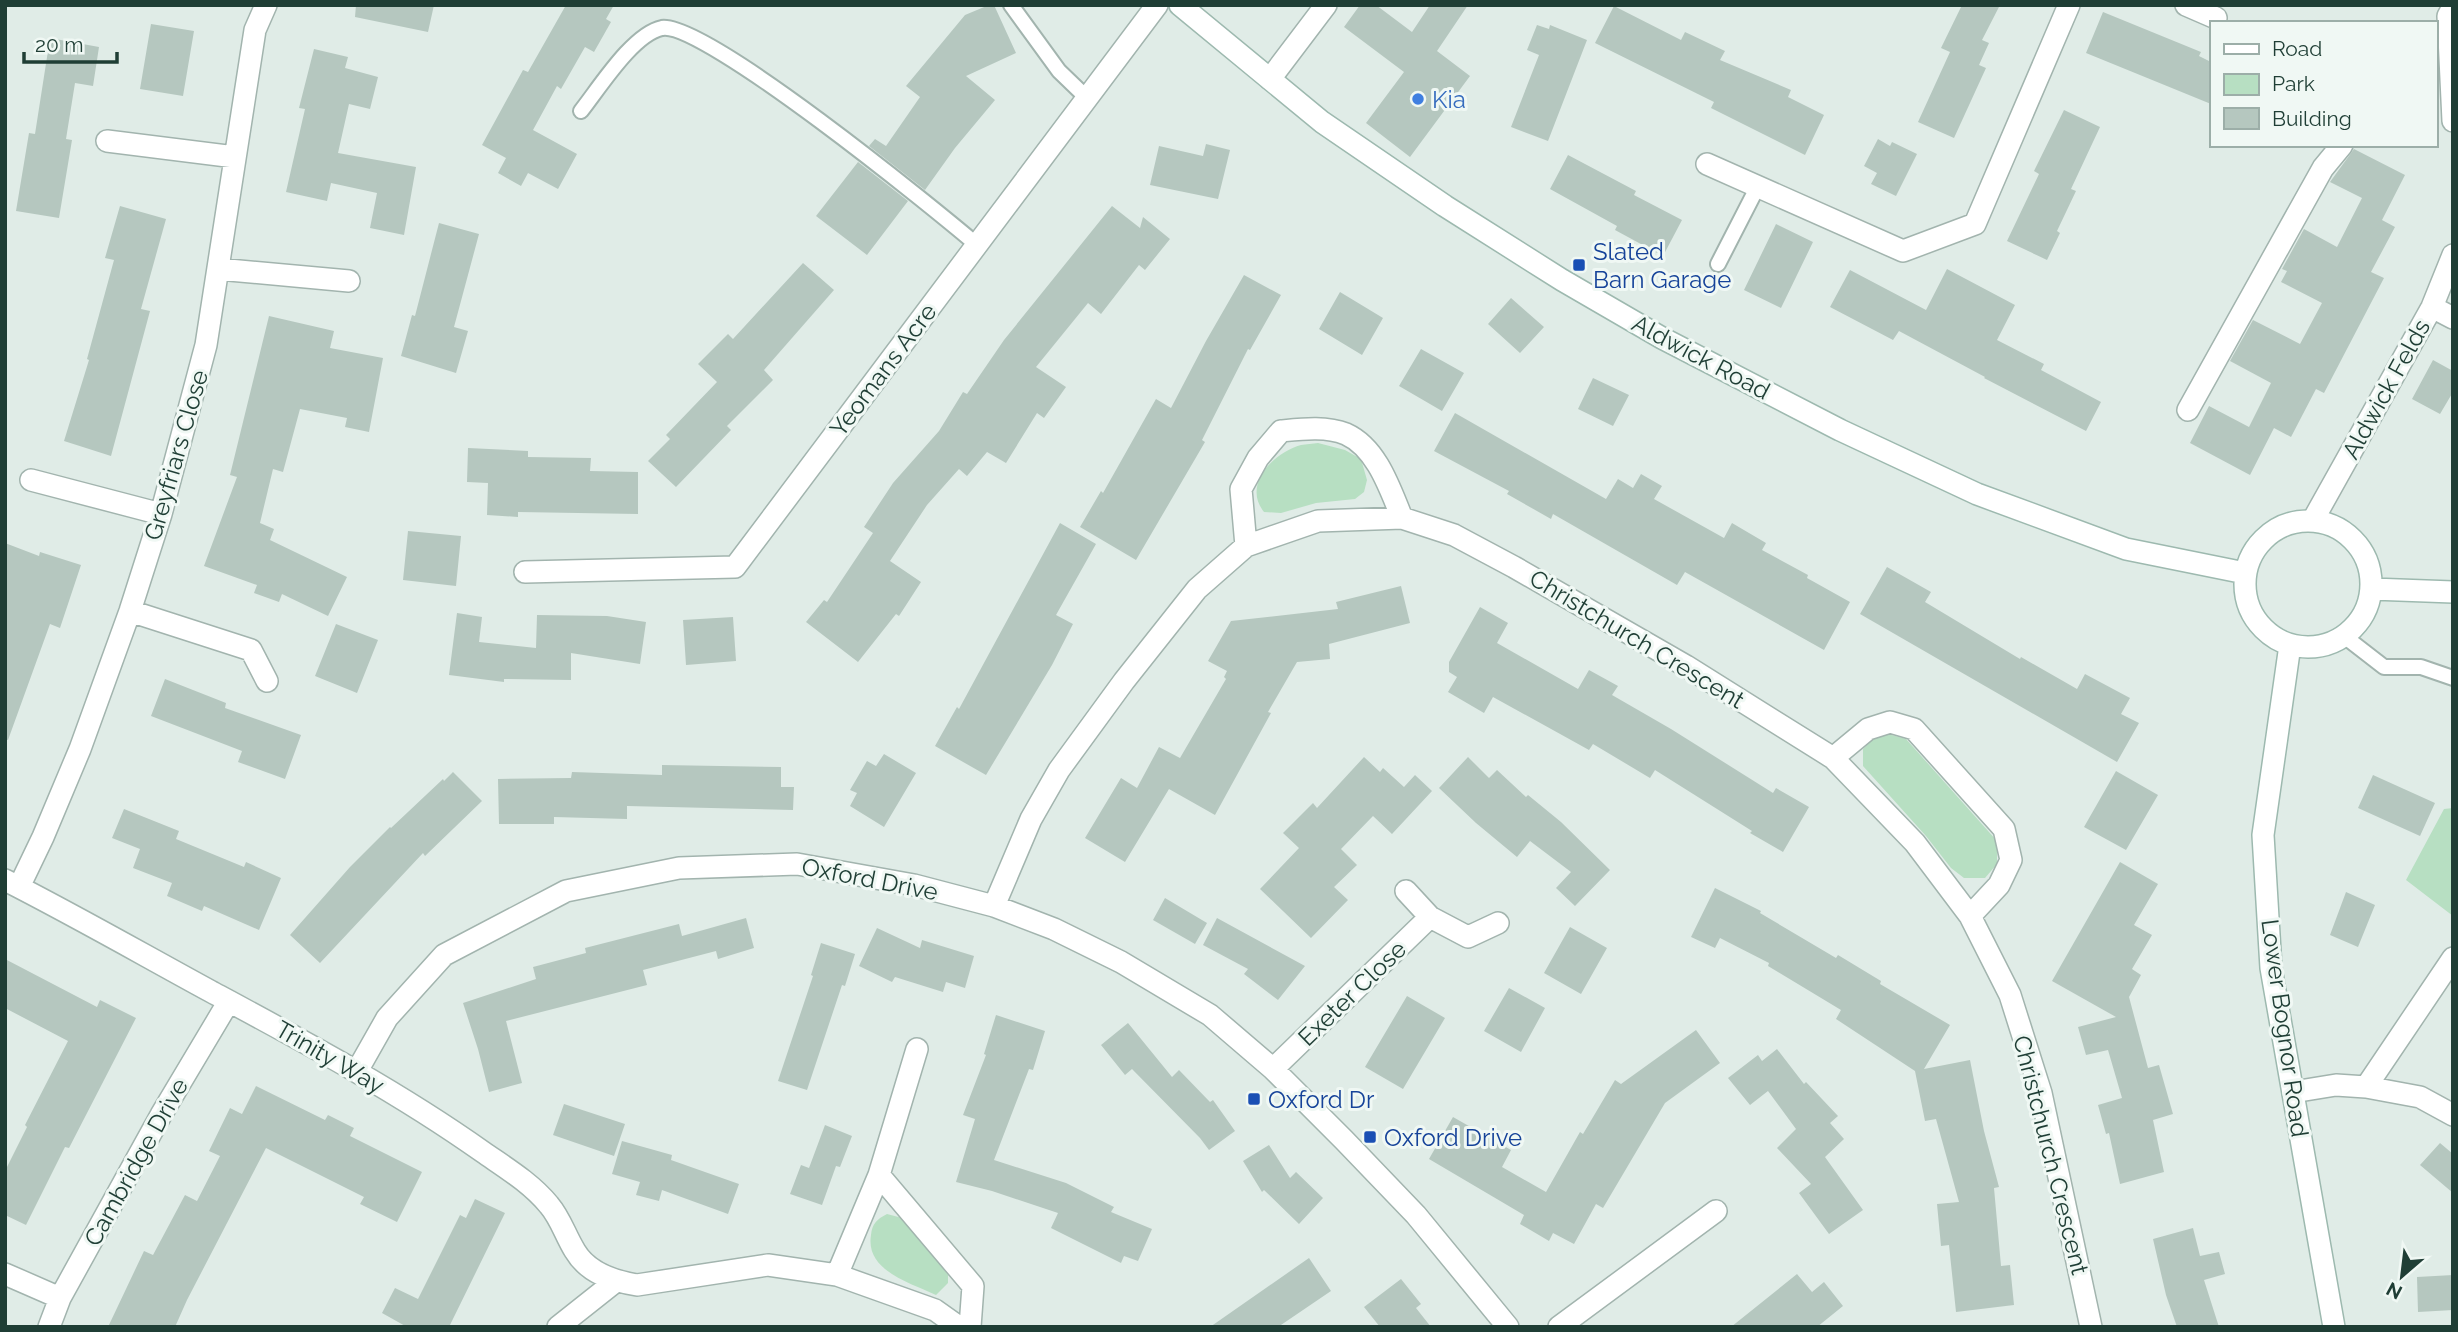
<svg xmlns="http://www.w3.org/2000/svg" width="2458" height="1332" font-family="Raleway,sans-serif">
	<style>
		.green { fill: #b7dfc2 }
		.building { fill: #b5c7bf }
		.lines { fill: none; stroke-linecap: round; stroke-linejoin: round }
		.lane-casing { stroke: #a2b4ae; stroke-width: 18 }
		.street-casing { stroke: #a2b4ae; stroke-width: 24 }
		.secondary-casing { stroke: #9db9af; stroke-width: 24 }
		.lane { stroke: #fff; stroke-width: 14 }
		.street { stroke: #fff; stroke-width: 21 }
		.secondary { stroke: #fff; stroke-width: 21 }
		.shop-dot { fill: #3f7fe0; stroke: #f0f8f4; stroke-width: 2.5 }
		.transit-dot { fill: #1a4fb4; stroke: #f0f8f4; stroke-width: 2.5 }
		.labels { text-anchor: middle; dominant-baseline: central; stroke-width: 6; stroke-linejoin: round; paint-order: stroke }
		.shop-label { font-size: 24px; fill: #366cbe; stroke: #f0f8f4; text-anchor: start }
		.transit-label { font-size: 24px; fill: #164399; stroke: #f0f8f4; text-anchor: start }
		.street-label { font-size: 24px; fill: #1f3e35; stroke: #f0f8f4 }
	</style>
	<rect width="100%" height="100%" fill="#e0ece7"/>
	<path class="green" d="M 1318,443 L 1345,450 L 1361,459 L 1367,480 L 1364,492 L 1355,499 L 1316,503 L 1281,513 L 1264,512 C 1242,485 1273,453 1301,445 C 1306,444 1313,444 1318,443 Z
		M 1888,734 L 1906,739 L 1997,841 L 1997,864 L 1985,878 L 1964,878 L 1951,868 L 1926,836 L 1863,766 L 1863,749 L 1875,737 Z
		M 2453,808 L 2453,916 L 2406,880 L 2444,809 Z
		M 887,1214 L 906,1219 L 948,1275 L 948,1283 L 936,1295 C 911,1283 865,1271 871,1235 C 872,1224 877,1219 887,1214 Z"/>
	<path class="building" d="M 356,5 L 434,5 L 428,32 L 355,17 Z
		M 566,5 L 614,5 L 606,19 L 611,22 L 594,52 L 585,47 L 561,89 L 557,86 L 533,130 L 577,154 L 558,189 L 528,173 L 521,186 L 498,173 L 506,158 L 482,145 L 523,70 L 528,72 Z
		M 989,5 L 994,5 L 1016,53 L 966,76 L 995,100 L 955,148 L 925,190 L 869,146 L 875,139 L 886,146 L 920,97 L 906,86 L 965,15 Z
		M 1360,5 L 1376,5 L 1412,32 L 1430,5 L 1468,5 L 1437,51 L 1470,76 L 1410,157 L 1366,123 L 1404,72 L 1344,27 Z
		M 1962,5 L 2000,5 L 1982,40 L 1989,43 L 1979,65 L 1986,68 L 1954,138 L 1918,122 L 1950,52 L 1941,48 Z
		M 1614,6 L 1681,40 L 1685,32 L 1725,51 L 1720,60 L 1791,90 L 1788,97 L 1824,115 L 1805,155 L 1711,108 L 1714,102 L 1595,43 Z
		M 2103,12 L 2201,52 L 2199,56 L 2211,62 L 2211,104 L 2086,53 Z
		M 151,24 L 194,31 L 183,96 L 140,89 Z
		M 1537,25 L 1549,29 L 1550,25 L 1587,40 L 1548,141 L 1511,127 L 1539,55 L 1527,50 Z
		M 50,38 L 99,47 L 93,86 L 75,83 L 66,139 L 72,140 L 59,218 L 16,211 L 29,133 L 35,134 Z
		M 314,49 L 348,57 L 345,68 L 378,77 L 370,109 L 349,104 L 338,153 L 416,167 L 404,235 L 370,228 L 377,193 L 331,183 L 327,201 L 286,192 L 305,109 L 299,108 Z
		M 2064,110 L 2100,127 L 2071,189 L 2076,191 L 2057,231 L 2060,233 L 2047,260 L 2007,241 L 2039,174 L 2034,171 Z
		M 1878,139 L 1890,146 L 1892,142 L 1917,154 L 1896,196 L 1871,184 L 1877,173 L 1864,166 Z
		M 1206,144 L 1230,150 L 1218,199 L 1150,185 L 1159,146 L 1203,156 Z
		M 2354,149 L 2405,175 L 2382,220 L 2395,227 L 2371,272 L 2384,278 L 2324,393 L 2316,389 L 2291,437 L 2274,428 L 2250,475 L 2190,443 L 2209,406 L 2249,427 L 2271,383 L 2230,361 L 2253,320 L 2300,344 L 2322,303 L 2281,282 L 2287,271 L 2282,269 L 2304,229 L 2337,247 L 2362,198 L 2330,182 Z
		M 1568,155 L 1636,191 L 1634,195 L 1682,220 L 1663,256 L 1615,230 L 1617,226 L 1550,189 Z
		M 858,162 L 908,201 L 867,255 L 816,216 Z
		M 120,206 L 166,219 L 141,309 L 150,311 L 111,456 L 64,441 L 89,360 L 87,359 L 114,260 L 105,258 Z
		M 1112,206 L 1140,228 L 1143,217 L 1170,239 L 1145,270 L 1139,265 L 1101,314 L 1088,303 L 1036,367 L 1066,387 L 1044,418 L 1037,413 L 1006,463 L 987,452 L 967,476 L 959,469 L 927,505 L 890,561 L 921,582 L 899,616 L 896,614 L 858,662 L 806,622 L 824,600 L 827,602 L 873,533 L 864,527 L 893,483 L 939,431 L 963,392 L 967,394 L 1004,340 Z
		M 439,223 L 479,234 L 454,327 L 468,331 L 456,373 L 401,356 L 412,315 L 415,316 Z
		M 1776,224 L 1813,242 L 1781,308 L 1744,290 Z
		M 803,263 L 834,290 L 764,370 L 773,380 L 727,426 L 731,430 L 676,487 L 648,461 L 670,439 L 666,435 L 717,382 L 698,364 L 728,334 L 733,339 Z
		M 1947,269 L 2015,305 L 1997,340 L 2044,364 L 2041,370 L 2101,402 L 2086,431 L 1984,378 L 1985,377 L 1899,331 L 1893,340 L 1830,307 L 1850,270 L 1926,310 Z
		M 1244,275 L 1281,295 L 1250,350 L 1248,349 L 1202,440 L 1205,442 L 1136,560 L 1080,527 L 1101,491 L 1103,493 L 1156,399 L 1171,408 L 1206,341 Z
		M 1340,292 L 1383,318 L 1362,355 L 1319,329 Z
		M 1511,298 L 1544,327 L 1520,353 L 1488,324 Z
		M 269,316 L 334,331 L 330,348 L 383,358 L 369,432 L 345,427 L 347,418 L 300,409 L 283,472 L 273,469 L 260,523 L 274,529 L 270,540 L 347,577 L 328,616 L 282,594 L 279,602 L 254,593 L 257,585 L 204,566 L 237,477 L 230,475 Z
		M 1421,349 L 1464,373 L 1442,411 L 1399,386 Z
		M 2433,360 L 2453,371 L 2453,392 L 2440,414 L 2412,399 Z
		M 1593,378 L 1629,395 L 1613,426 L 1578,409 Z
		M 1455,413 L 1606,499 L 1618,479 L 1633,488 L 1641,474 L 1662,486 L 1654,499 L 1724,538 L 1732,523 L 1766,543 L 1762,550 L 1808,575 L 1807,578 L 1850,602 L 1824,650 L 1685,572 L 1677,585 L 1553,514 L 1551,519 L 1507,494 L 1509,491 L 1434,451 Z
		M 468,448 L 528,451 L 528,457 L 591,458 L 590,471 L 638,472 L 638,514 L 518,512 L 518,517 L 487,515 L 488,483 L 467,482 Z
		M 1060,523 L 1096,544 L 1056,615 L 1073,624 L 1052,665 L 986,775 L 935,746 L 957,707 L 959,709 Z
		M 408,531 L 461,536 L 456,586 L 403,580 Z
		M 5,543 L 39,556 L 40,552 L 81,565 L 60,628 L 50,624 L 8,740 L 5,739 Z
		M 1887,567 L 1931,592 L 1925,602 L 2020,659 L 2021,657 L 2077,689 L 2085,674 L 2130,698 L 2121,714 L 2139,723 L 2117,762 L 1860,614 Z
		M 1401,586 L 1410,623 L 1329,644 L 1330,659 L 1297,662 L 1268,712 L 1271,713 L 1215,815 L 1169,789 L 1125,862 L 1085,838 L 1121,778 L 1137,788 L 1159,747 L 1180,758 L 1226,679 L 1224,677 L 1227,671 L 1208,661 L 1231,621 L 1338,609 L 1336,602 Z
		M 1480,607 L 1508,623 L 1497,643 L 1578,689 L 1589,670 L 1618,686 L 1612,695 L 1671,729 L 1773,793 L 1776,788 L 1809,807 L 1783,852 L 1750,833 L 1752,831 L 1655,770 L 1650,778 L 1593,744 L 1589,750 L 1493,697 L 1484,713 L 1448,692 L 1457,677 L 1449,672 L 1449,662 Z
		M 457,613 L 482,617 L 479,642 L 536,648 L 537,615 L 607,616 L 646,622 L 640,664 L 571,653 L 571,680 L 504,679 L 504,682 L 449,675 Z
		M 733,617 L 736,661 L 686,665 L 683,620 Z
		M 336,624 L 378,640 L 357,693 L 315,676 Z
		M 165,679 L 226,703 L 225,708 L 301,735 L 285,779 L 238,762 L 242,751 L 151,716 Z
		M 884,754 L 916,773 L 884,827 L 850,806 L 857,793 L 850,790 L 867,761 L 876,766 Z
		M 1364,757 L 1380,772 L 1383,768 L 1404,787 L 1415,775 L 1432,791 L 1392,834 L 1373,816 L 1341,849 L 1357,865 L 1334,887 L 1348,900 L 1311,938 L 1260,889 L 1299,848 L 1283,833 L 1313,803 L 1317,808 Z
		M 1468,757 L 1489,778 L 1497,770 L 1526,797 L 1528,795 L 1561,822 L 1610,870 L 1575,906 L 1556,888 L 1571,872 L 1530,841 L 1517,857 L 1476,823 L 1439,788 Z
		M 662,765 L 781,767 L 781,787 L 794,787 L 793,810 L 627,806 L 627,819 L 554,817 L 554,824 L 499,824 L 498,779 L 571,778 L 572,772 L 662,775 Z
		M 2116,771 L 2158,795 L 2126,850 L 2084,827 Z
		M 453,772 L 482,801 L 425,856 L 423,853 L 320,963 L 290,935 L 350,867 L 390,827 L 391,828 L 443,779 L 444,781 Z
		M 2373,775 L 2435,803 L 2420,836 L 2358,808 Z
		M 124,809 L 179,831 L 176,839 L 244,867 L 246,862 L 281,878 L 259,930 L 204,906 L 202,911 L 167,896 L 172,883 L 133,868 L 140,849 L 112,838 Z
		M 2120,862 L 2158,884 L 2134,925 L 2152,935 L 2132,969 L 2141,975 L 2129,997 L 2148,1068 L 2159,1065 L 2173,1114 L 2153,1120 L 2164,1172 L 2120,1184 L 2109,1133 L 2106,1134 L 2098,1105 L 2122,1098 L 2108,1050 L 2086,1055 L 2078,1027 L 2116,1017 L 2052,981 Z
		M 1715,888 L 1761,911 L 1760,913 L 1836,958 L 1838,955 L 1881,981 L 1880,984 L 1950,1025 L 1924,1069 L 1970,1060 L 1984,1131 L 1999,1187 L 1994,1188 L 2001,1266 L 2010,1265 L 2014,1305 L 1956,1312 L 1949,1245 L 1941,1246 L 1937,1204 L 1959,1202 L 1936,1119 L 1925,1121 L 1915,1071 L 1836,1019 L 1841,1010 L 1768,966 L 1769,963 L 1720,938 L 1715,948 L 1691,937 Z
		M 2346,892 L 2375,905 L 2358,947 L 2330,935 Z
		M 1165,898 L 1207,923 L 1195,944 L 1153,920 Z
		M 746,918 L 754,948 L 718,959 L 716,951 L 643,970 L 647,985 L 506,1021 L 522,1083 L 489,1092 L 478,1049 L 463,1003 L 536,979 L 533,967 L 586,953 L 585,948 L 679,924 L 682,936 Z
		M 1217,918 L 1305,966 L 1278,1000 L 1244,974 L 1248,969 L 1203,945 Z
		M 1570,927 L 1607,948 L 1581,994 L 1544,973 Z
		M 877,928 L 920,948 L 922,940 L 974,956 L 965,988 L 946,982 L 943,992 L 895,977 L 892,982 L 859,966 Z
		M 821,943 L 855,954 L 845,986 L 842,985 L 807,1090 L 778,1081 L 813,976 L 811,975 Z
		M 5,959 L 97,1007 L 100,1000 L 136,1018 L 69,1148 L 65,1147 L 26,1225 L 5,1215 L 5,1171 L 27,1127 L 25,1125 L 68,1041 L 5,1008 Z
		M 1509,988 L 1545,1008 L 1521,1052 L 1484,1031 Z
		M 1407,996 L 1445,1018 L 1403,1089 L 1365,1067 Z
		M 996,1015 L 1045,1031 L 1033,1070 L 1029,1069 L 994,1160 L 1066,1183 L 1114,1207 L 1111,1212 L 1152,1229 L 1138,1261 L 1124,1256 L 1121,1263 L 1051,1228 L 1058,1213 L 992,1191 L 956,1182 L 975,1119 L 963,1115 L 986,1055 L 984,1054 Z
		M 1128,1023 L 1172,1077 L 1179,1070 L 1210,1102 L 1213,1100 L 1235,1131 L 1209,1150 L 1200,1138 L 1132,1069 L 1125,1075 L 1101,1045 Z
		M 1696,1030 L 1720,1063 L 1665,1103 L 1603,1208 L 1596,1204 L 1574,1244 L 1553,1233 L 1549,1241 L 1520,1224 L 1524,1215 L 1429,1159 L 1453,1117 L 1511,1150 L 1502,1167 L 1546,1192 L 1580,1132 L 1583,1134 L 1615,1080 L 1621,1084 Z
		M 1777,1049 L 1804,1084 L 1806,1082 L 1838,1116 L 1830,1123 L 1844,1139 L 1825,1157 L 1863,1210 L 1829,1234 L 1799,1193 L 1811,1184 L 1777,1148 L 1796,1129 L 1768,1091 L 1750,1105 L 1728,1078 L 1758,1055 L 1762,1061 Z
		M 256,1086 L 325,1120 L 328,1115 L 354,1128 L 350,1136 L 422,1172 L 397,1222 L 360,1204 L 364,1197 L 266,1148 L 187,1300 L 175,1327 L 108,1327 L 144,1251 L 153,1255 L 185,1195 L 197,1201 L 220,1156 L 209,1151 L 230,1108 L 242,1114 Z
		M 564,1104 L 625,1124 L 614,1156 L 553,1135 Z
		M 825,1125 L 852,1136 L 840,1167 L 836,1166 L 822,1205 L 790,1194 L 801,1165 L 809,1168 Z
		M 622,1141 L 672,1155 L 671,1160 L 739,1184 L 728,1214 L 662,1190 L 659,1201 L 636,1195 L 640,1182 L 612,1174 Z
		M 2440,1143 L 2453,1154 L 2453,1193 L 2420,1165 Z
		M 1269,1145 L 1290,1178 L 1296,1172 L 1323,1198 L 1299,1224 L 1264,1190 L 1262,1192 L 1243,1161 Z
		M 475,1199 L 505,1213 L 449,1327 L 407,1327 L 382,1313 L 395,1288 L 418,1299 L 460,1215 L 466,1218 Z
		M 2193,1228 L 2200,1256 L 2219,1252 L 2225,1274 L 2204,1280 L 2219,1327 L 2177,1327 L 2166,1295 L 2153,1239 Z
		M 1309,1258 L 1331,1291 L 1278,1327 L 1210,1327 Z
		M 1797,1274 L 1812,1292 L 1824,1282 L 1843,1306 L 1817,1327 L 1731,1327 Z
		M 2453,1275 L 2453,1310 L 2418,1312 L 2417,1277 Z
		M 1401,1279 L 1421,1304 L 1416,1308 L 1431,1327 L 1380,1327 L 1364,1307 Z"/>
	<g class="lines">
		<g class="lane-casing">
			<path id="lane" d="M 1011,5 L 1059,71 L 1087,98
				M 581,111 C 600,87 633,34 662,28 C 704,21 936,210 977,245
				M 1718,264 L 1758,186
				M 2344,636 L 2384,667 L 2421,667 L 2453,678"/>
		</g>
		<g class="street-casing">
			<path id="street" d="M 2186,5 L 2216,18
				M 2453,7 L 2448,16 L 2453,121
				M 1270,79 L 1326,5
				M 107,141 L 235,157
				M 1707,164 L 1903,251 L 1975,224 L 2069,5
				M 218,269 L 349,281
				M 2432,307 L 2453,318
				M 2188,410 L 2323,168 L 2342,145
				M 31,480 L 161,514
				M 2313,520 L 2432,307 L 2453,255
				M 1246,546 L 1241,489 L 1258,458 L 1281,431 C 1302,429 1326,426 1346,434 C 1377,448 1390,489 1402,518
				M 525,572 L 735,567 L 1157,5
				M 130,611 L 251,650 L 267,681
				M 1833,758 L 1868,729 L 1890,722 L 1914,729 L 2004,829 L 2011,860 L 1999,885 L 1970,916
				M 5,880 C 74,915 142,954 210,991 C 303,1041 397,1091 483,1152 C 506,1168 531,1183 549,1205 C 561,1219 565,1235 575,1251 C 588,1273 613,1281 637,1285 L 768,1265 L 837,1275 L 935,1310 L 959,1327
				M 19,887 L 43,837 L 80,749 L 130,611 L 161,514 L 206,345 L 255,30 L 266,5
				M 1406,891 L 1430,917
				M 994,906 L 1031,819 L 1059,770 L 1124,681 L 1197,589 L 1246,546 L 1318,521 L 1402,518 L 1454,535 L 1514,567 L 1686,666 L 1833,758 L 1915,843 L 1970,916 L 2010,995 L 2041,1093 L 2091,1327
				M 1273,1069 L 1430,917 L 1468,937 L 1498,923
				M 357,1071 L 387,1018 L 444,955 L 566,891 L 679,868 L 797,864 L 914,885 L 994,906 L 1054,929 L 1121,962 L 1210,1015 L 1273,1069 L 1344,1140 L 1416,1215 L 1508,1327
				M 2366,1087 L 2453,958
				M 2293,1092 L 2336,1085 L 2366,1087 L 2420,1097 L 2453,1115
				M 879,1175 L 973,1286 L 970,1327
				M 5,1274 L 60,1298
				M 837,1275 L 879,1175 L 917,1049
				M 49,1327 L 60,1298 L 161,1115 L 229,1001
				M 558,1327 L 616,1281
				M 1559,1327 L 1716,1211"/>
		</g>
		<g class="secondary-casing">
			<path id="secondary" d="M 1180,5 L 1322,122 L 1445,206 L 1562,280 L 1662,338 L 1840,430 L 1977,494 L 2126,549 L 2245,573
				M2245 584a63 63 0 1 1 126 0a63 63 0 1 1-126 0Z
				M 2372,589 L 2453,592
				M 2290,645 L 2263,835 L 2271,968 L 2334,1327"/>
		</g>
		<use href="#lane" class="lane"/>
		<use href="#street" class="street"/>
		<use href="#secondary" class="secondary"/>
	</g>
	<circle class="shop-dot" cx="1418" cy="99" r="7"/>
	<g class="transit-dot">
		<rect x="1572" y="258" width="14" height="14" rx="3.5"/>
		<rect x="1247" y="1092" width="14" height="14" rx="3.5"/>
		<rect x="1363" y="1130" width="14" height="14" rx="3.5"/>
	</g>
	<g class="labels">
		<g class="shop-label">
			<text x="1432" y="99">Kia</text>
		</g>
		<g class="transit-label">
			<text x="1593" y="251">Slated<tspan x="1593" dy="28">Barn Garage</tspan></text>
			<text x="1268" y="1099">Oxford Dr</text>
			<text x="1384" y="1137">Oxford Drive</text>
		</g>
		<g class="street-label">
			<text transform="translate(1701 357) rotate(28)">Aldwick Road</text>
			<text transform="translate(883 370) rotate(-53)">Yeomans Acre</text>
			<text transform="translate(2386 389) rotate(-61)">Aldwick Felds</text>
			<text transform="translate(176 455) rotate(-74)">Greyfriars Close</text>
			<text transform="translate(1637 639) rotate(31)">Christchurch Crescent</text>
			<text transform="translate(870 879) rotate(11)">Oxford Drive</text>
			<text transform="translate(1352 993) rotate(-44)">Exeter Close</text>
			<text transform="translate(2285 1028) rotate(82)">Lower Bognor Road</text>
			<text transform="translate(330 1057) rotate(30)">Trinity Way</text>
			<text transform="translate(2051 1155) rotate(76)">Christchurch Crescent</text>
			<text transform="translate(136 1162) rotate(-61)">Cambridge Drive</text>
		</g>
	</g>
	<rect width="2458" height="1332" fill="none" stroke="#1f3e35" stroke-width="14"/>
	<rect x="2210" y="21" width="228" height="126" fill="#f0f8f4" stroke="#9caea8" stroke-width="2"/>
	<rect x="2224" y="44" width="35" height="10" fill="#ffffff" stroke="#9caea8" stroke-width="2"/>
	<text x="2272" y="56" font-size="21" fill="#1f3e35">Road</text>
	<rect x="2224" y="74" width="35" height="21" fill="#b7dfc2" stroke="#9caea8" stroke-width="2"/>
	<text x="2272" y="91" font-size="21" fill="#1f3e35">Park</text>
	<rect x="2224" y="108" width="35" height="21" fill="#b5c7bf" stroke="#9caea8" stroke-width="2"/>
	<text x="2272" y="126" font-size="21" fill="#1f3e35">Building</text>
	<g transform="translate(2402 1276) rotate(208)" stroke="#f0f8f4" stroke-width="5" paint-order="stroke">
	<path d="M0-5L12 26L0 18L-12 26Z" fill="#1f3e35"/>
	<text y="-10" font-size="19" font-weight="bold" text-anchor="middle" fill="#1f3e35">N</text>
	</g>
	<path d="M24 52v10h93v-10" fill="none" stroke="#1f3e35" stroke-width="3.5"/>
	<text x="35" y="52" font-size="21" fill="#1f3e35" stroke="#f0f8f4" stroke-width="5" paint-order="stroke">20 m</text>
</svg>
